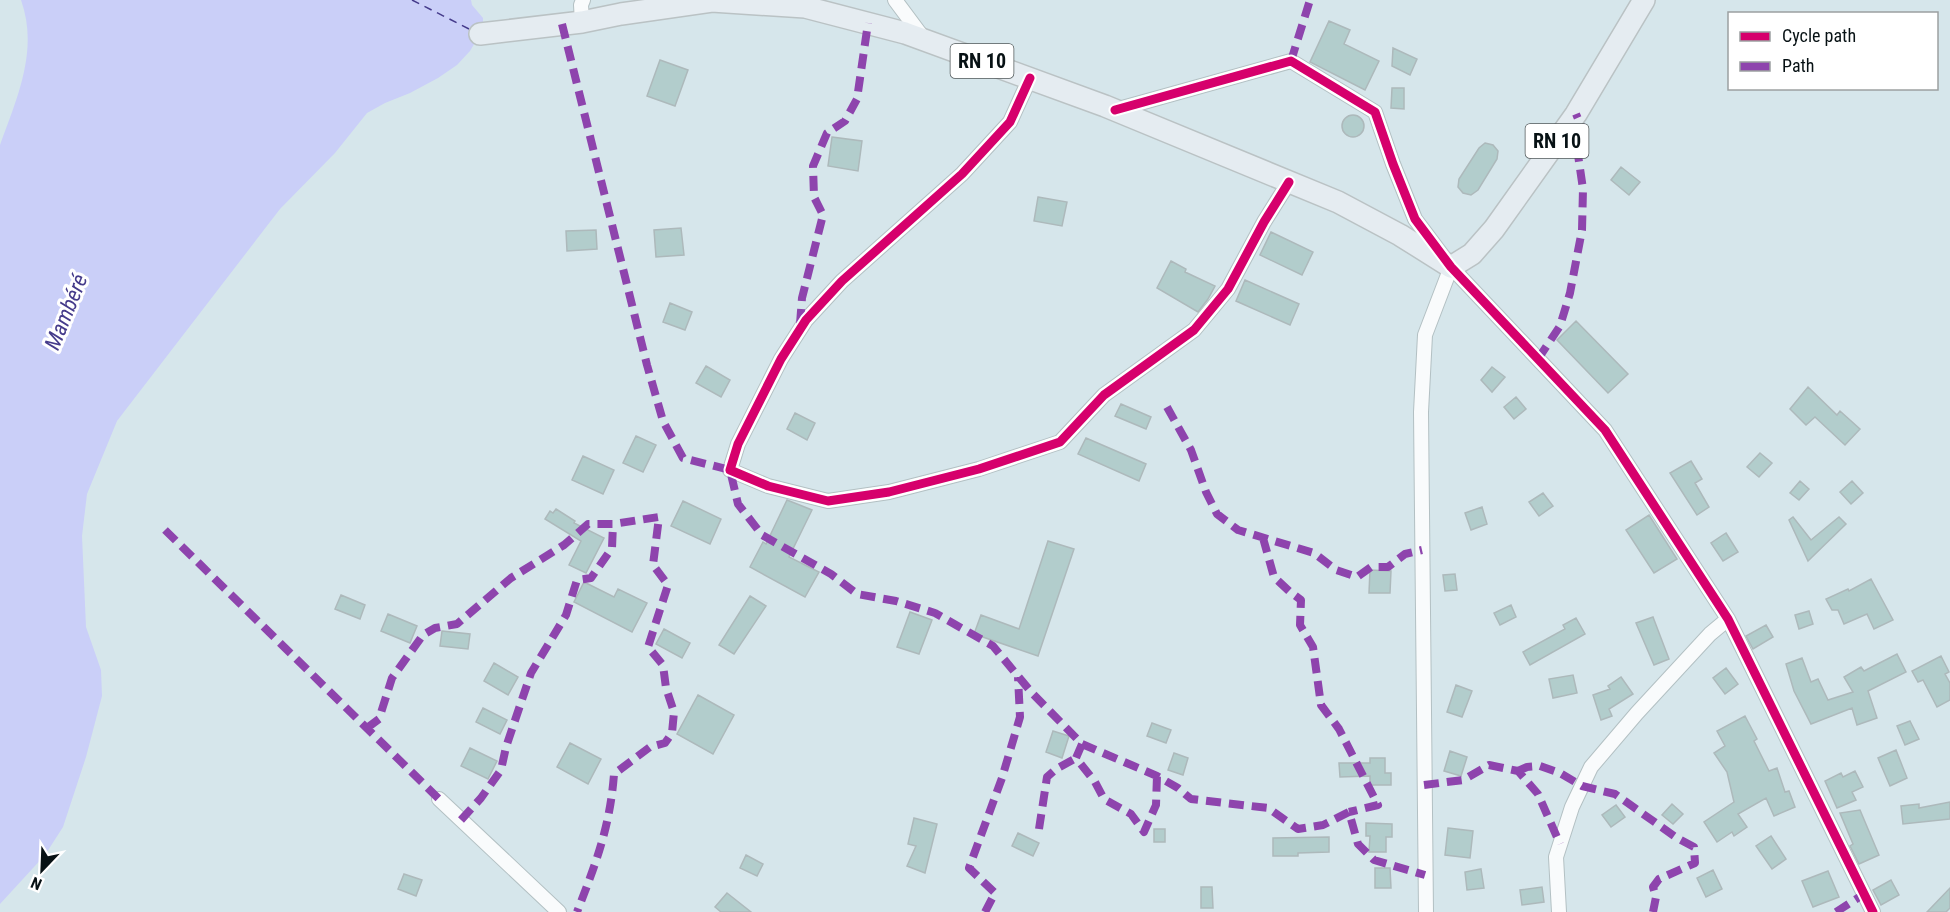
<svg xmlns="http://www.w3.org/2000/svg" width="1950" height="912" font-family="'Roboto Condensed',sans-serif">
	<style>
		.water { fill: #cacff8 }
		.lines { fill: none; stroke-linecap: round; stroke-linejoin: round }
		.ferry { stroke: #453b8b; stroke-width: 1.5; stroke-dasharray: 8 6; stroke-linecap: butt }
		.building { fill: #b2cdcc; stroke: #adb9bb; stroke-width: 1.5 }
		.minor-casing { stroke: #b3c0c3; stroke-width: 16 }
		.primary-casing { stroke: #bac2c4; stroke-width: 24 }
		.minor { stroke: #f9fbfc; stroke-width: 14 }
		.primary { stroke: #e5ecf1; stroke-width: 21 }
		.quiet { stroke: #8e44ad; stroke-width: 8; stroke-dasharray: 15 8; stroke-linecap: butt }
		.cycleway-casing { stroke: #fff; stroke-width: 13 }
		.cycleway { stroke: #d6006c; stroke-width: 9 }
		.labels { text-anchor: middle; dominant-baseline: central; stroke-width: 6; stroke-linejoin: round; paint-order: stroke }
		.shield { fill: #fff; stroke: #51585a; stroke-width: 1.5 }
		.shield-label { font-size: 20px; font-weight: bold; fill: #071114 }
		.water-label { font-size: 22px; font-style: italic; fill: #453b8b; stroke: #fff }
	</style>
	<rect width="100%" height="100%" fill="#d6e6eb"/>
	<path class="water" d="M 21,0 L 471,0 L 472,5 L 483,18 L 483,24 L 480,34 L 470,51 L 457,65 L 438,78 L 410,93 L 385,103 L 367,113 L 335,153 L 280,209 L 117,421 L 87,494 L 82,536 L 86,627 L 101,670 L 102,696 L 86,757 L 63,827 L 45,855 L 0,904 L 0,145 C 17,98 39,50 21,0 Z"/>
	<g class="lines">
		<path class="ferry" d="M 412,0 L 471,30"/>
	</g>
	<path class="building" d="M 1329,21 L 1350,30 L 1344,44 L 1379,61 L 1365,90 L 1310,62 Z
		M 1393,48 L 1417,59 L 1410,75 L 1392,66 Z
		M 660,60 L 688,70 L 675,106 L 647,96 Z
		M 1392,88 L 1404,88 L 1404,109 L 1391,108 Z
		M1342 126a11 11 0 1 1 22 0a11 11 0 1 1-22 0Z
		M 832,137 L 862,141 L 858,171 L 828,166 Z
		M 1485,143 L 1493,145 L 1498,151 L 1497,159 L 1478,190 L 1471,195 L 1463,193 L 1458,187 L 1459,179 L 1479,148 Z
		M 1621,167 L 1640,182 L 1629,195 L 1611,180 Z
		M 1038,197 L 1067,202 L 1062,226 L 1034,221 Z
		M 681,228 L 684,255 L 656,257 L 654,230 Z
		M 596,230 L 597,249 L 567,251 L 566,231 Z
		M 1271,232 L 1313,252 L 1302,275 L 1260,255 Z
		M 1171,261 L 1186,269 L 1185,272 L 1215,286 L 1208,299 L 1198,312 L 1157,288 Z
		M 1245,280 L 1299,304 L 1290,325 L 1236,301 Z
		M 670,303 L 692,312 L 685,330 L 663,322 Z
		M 1576,321 L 1628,374 L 1608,393 L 1557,340 Z
		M 706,366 L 730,380 L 721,397 L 696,383 Z
		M 1492,367 L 1505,377 L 1492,392 L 1481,380 Z
		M 1808,387 L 1837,415 L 1840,411 L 1860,429 L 1845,445 L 1815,417 L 1806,425 L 1790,409 Z
		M 1516,397 L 1526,409 L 1514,419 L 1504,407 Z
		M 1121,404 L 1151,417 L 1146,429 L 1115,416 Z
		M 795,413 L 815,423 L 807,440 L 787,429 Z
		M 636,436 L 656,445 L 643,472 L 623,463 Z
		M 1086,438 L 1146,464 L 1139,481 L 1078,454 Z
		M 1760,453 L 1772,463 L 1759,477 L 1747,467 Z
		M 583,456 L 614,470 L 603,494 L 572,480 Z
		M 1691,461 L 1702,479 L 1695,483 L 1709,507 L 1697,515 L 1670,473 Z
		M 1800,481 L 1809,489 L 1799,500 L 1790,493 Z
		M 1852,481 L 1863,493 L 1851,504 L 1840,492 Z
		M 1543,493 L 1553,506 L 1539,516 L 1529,502 Z
		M 787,500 L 812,510 L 789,557 L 819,572 L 805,597 L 750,567 L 763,542 L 766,544 Z
		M 683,501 L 721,519 L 710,544 L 671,526 Z
		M 1482,507 L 1487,524 L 1471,530 L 1465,513 Z
		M 556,509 L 575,521 L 574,523 L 604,538 L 586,573 L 569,565 L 581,541 L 545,519 L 550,511 L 553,513 Z
		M 1649,515 L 1677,559 L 1654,573 L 1626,530 Z
		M 1793,517 L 1811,540 L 1839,517 L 1846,524 L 1808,561 L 1789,520 Z
		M 1726,533 L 1738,552 L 1723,561 L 1711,543 Z
		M 1048,541 L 1074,549 L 1038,656 L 974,634 L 981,615 L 1019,629 Z
		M 1370,570 L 1391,571 L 1390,593 L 1369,593 Z
		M 1455,574 L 1457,590 L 1445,591 L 1443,575 Z
		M 1871,579 L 1893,620 L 1874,629 L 1867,614 L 1844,624 L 1838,610 L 1832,610 L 1826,599 L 1848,589 L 1849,591 Z
		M 584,582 L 614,597 L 618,589 L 647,603 L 632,632 L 574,602 Z
		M 341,595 L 365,605 L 360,619 L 335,609 Z
		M 750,596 L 766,606 L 734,654 L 719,645 Z
		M 1511,605 L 1516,617 L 1500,625 L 1494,613 Z
		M 1809,611 L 1813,624 L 1799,629 L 1795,615 Z
		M 910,612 L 932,620 L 919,654 L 897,647 Z
		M 388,614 L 417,626 L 410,643 L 381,631 Z
		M 1653,617 L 1669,659 L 1654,665 L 1636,623 Z
		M 1576,618 L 1585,634 L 1530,665 L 1523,652 L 1565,629 L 1563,625 Z
		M 1766,625 L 1773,637 L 1753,649 L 1746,636 Z
		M 664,629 L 690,643 L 682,658 L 656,644 Z
		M 442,631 L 470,634 L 468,649 L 440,646 Z
		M 1897,654 L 1906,672 L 1868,691 L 1877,718 L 1857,725 L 1852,708 L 1811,724 L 1794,691 L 1786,664 L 1802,658 L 1811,682 L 1818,679 L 1828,700 L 1853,692 L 1844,677 L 1861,667 L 1864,671 Z
		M 1941,656 L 1949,672 L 1945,674 L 1950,683 L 1950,700 L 1937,707 L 1923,680 L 1918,682 L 1912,671 Z
		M 494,663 L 518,677 L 508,695 L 484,681 Z
		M 1726,668 L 1738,684 L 1725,694 L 1713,678 Z
		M 1573,675 L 1577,693 L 1553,698 L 1549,679 Z
		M 1621,677 L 1633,694 L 1609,709 L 1612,716 L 1601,720 L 1593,695 L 1610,689 L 1608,686 Z
		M 1456,685 L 1472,691 L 1462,717 L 1447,712 Z
		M 698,695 L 734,715 L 713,754 L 677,734 Z
		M 483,708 L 507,720 L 500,734 L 476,722 Z
		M 1745,716 L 1757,739 L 1754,741 L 1769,771 L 1777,768 L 1785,792 L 1789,791 L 1795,807 L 1774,816 L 1766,798 L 1738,814 L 1747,827 L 1734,836 L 1732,832 L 1717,842 L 1704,822 L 1734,802 L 1727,772 L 1714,753 L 1725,746 L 1717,731 Z
		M 1910,721 L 1919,739 L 1905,745 L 1897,726 Z
		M 1152,723 L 1171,730 L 1166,743 L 1147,736 Z
		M 1053,731 L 1069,736 L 1062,758 L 1046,752 Z
		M 570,743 L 601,759 L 588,784 L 557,767 Z
		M 470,748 L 497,761 L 488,779 L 461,766 Z
		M 1896,750 L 1907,778 L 1890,786 L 1878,758 Z
		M 1450,751 L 1467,757 L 1461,776 L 1444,771 Z
		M 1174,753 L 1188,758 L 1183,775 L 1168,770 Z
		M 1370,758 L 1385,758 L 1385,773 L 1391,773 L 1391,785 L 1370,785 L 1370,776 L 1340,777 L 1339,763 L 1370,763 Z
		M 1855,771 L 1863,787 L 1852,792 L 1856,800 L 1837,808 L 1825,781 L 1841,773 L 1843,777 Z
		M 1950,802 L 1950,819 L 1903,824 L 1901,806 L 1919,804 L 1919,808 Z
		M 1672,804 L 1683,814 L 1673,824 L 1662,815 Z
		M 1616,805 L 1625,817 L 1611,827 L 1602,815 Z
		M 1860,810 L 1879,855 L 1859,864 L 1850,846 L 1853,844 L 1840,813 Z
		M 914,818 L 937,824 L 925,873 L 907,866 L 916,846 L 908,844 Z
		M 1366,823 L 1392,824 L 1392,837 L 1386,837 L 1386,852 L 1369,852 L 1370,836 L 1366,836 Z
		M 1448,828 L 1473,831 L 1470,858 L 1445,855 Z
		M 1154,829 L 1165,829 L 1165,842 L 1154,842 Z
		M 1018,833 L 1039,843 L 1033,856 L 1012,846 Z
		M 1771,836 L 1786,859 L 1772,869 L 1756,846 Z
		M 1329,837 L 1329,852 L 1298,853 L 1298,856 L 1273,856 L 1273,838 Z
		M 746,855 L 763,864 L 757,876 L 740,868 Z
		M 1375,868 L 1390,868 L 1391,888 L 1375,888 Z
		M 1481,869 L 1484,888 L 1467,890 L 1465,872 Z
		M 1713,870 L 1722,889 L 1706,897 L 1697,878 Z
		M 1828,871 L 1839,897 L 1813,907 L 1802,881 Z
		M 404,874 L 422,880 L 416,896 L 398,889 Z
		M 1891,880 L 1899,895 L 1881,905 L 1873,890 Z
		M 1201,887 L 1212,887 L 1213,908 L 1201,908 Z
		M 1542,887 L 1544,902 L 1522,905 L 1520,890 Z
		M 1950,888 L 1950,908 L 1946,912 L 1927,912 Z
		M 727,893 L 751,912 L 721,912 L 715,907 Z"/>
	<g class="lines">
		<g class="minor-casing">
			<path id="minor" d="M 895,0 L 924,39
				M 582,22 L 581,5 L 583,0
				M 1030,78 L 1010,122 L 962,174 L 842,281 L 806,320 L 781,359 L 738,444 L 730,470 L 768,486 L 828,501 L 889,492 L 979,469 L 1060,442 L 1104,395 L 1194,330 L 1228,289 L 1264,222 L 1289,182
				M 1115,110 L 1291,61 L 1375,112 L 1393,164 L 1415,219 L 1451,267 L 1605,430 L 1728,619 L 1873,912
				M 439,799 L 559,912
				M 1426,912 L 1421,412 L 1425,335 L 1451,267
				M 1559,912 L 1556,857 L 1572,807 L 1591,767 L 1637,713 L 1710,634 L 1728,619"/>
		</g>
		<g class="primary-casing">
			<path id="primary" d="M 480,34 L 582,22 L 621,14 L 712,1 L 805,7 L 905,33 L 1105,106 L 1338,202 L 1400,235 L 1451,267 L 1472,254 L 1494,229 L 1576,114 L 1644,0"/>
		</g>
		<use href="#minor" class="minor"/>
		<use href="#primary" class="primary"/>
		<path class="quiet" d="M 562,24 L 647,365 L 663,421 L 683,458 L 730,470 L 738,504 L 762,535 L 831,574 L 857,594 L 896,601 L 935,613 L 993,646 L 1032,693 L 1082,744 L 1157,776 L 1178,788 L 1191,799 L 1268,808 L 1298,829 L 1323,825 L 1349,812 L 1358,844 L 1374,860 L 1425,875
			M 1291,61 L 1310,0
			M 800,324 L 802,298 L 823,215 L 814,197 L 813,166 L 827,133 L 845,121 L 857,99 L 868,23
			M 1538,359 L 1560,326 L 1570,293 L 1582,230 L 1583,189 L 1577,148 L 1583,130 L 1576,114
			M 1167,407 L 1191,450 L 1206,492 L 1217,514 L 1238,530 L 1314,553 L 1336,570 L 1357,577 L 1371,567 L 1388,567 L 1405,554 L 1422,550
			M 165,530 L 439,799
			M 1263,538 L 1274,577 L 1289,591 L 1301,600 L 1300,625 L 1313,647 L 1321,705 L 1339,729 L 1378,805 L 1349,812
			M 367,728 L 379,719 L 392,678 L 423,635 L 435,628 L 457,624 L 511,578 L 564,545 L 588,524 L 613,524 L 659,517 L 653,565 L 668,585 L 648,647 L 663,665 L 666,688 L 674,712 L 672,733 L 665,743 L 650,747 L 614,774 C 610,827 596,863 577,912
			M 1082,744 L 1076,758 L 1095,782 L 1104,799 L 1131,814 L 1144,832 L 1156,805 L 1157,776
			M 1518,771 L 1527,767 L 1540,766 L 1560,773 L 1582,786 L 1615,794 L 1677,838 L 1694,847 L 1695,863 L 1659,879 L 1653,887 L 1656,897 L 1653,912
			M 1424,785 L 1463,780 L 1489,765 L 1518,771 L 1538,794 L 1560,844
			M 461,820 L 481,798 L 501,770 L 506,747 L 531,673 L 566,615 L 577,580 L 591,578 L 612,548 L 613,524
			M 1039,829 L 1047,777 L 1056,769 L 1076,758
			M 985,912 L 995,893 L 969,868 L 1002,778 L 1020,717 L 1018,677
			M 1836,912 L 1864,894"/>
		<g class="cycleway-casing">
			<path id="cycleway" d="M 1030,78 L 1010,122 L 962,174 L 842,281 L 806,320 L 781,359 L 738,444 L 730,470 L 768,486 L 828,501 L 889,492 L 979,469 L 1060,442 L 1104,395 L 1194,330 L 1228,289 L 1264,222 L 1289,182
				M 1115,110 L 1291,61 L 1375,112 L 1393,164 L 1415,219 L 1451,267 L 1605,430 L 1728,619 L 1873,912"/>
		</g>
		<use href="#cycleway" class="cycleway"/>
	</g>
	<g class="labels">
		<g class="shield">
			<rect x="950.5" y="44" width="63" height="34" rx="4.5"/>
			<rect x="1525.5" y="124" width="63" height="34" rx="4.5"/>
		</g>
		<g class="shield-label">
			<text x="982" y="61">RN 10</text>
			<text x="1557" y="141">RN 10</text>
		</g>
		<g class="water-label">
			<text transform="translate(66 312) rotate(-68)">Mambéré</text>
		</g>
	</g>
	<rect x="1728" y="12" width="210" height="78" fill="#ffffff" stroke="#9ca0a1" stroke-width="1.5"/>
	<rect x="1740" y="32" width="30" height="9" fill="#d6006c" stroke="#9ca0a1" stroke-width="1.5"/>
	<text x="1782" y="42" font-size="18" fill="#071114">Cycle path</text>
	<rect x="1740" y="62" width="30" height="9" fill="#8e44ad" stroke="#9ca0a1" stroke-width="1.5"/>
	<text x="1782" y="72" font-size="18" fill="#071114">Path</text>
	<g transform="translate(42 870) rotate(203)" stroke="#ffffff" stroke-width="4.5" paint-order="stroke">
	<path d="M0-4.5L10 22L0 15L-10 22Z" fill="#071114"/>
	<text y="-9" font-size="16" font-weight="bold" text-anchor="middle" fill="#071114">N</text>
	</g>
</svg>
